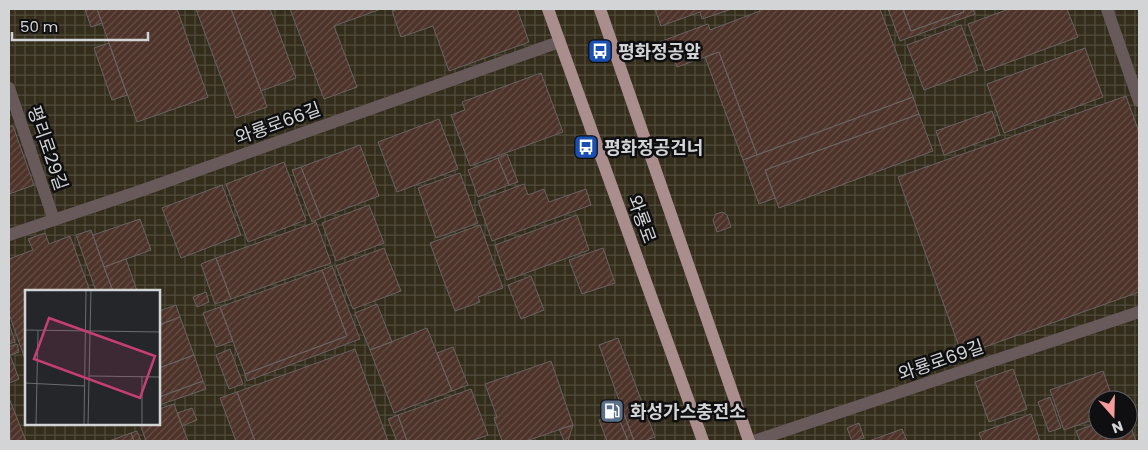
<svg xmlns="http://www.w3.org/2000/svg" width="1148" height="450" font-family="Poppins,'Noto Sans KR',sans-serif">
	<style>
		.industrial { fill: url(#industrial-grid); fill-rule: evenodd }
		.building { fill: url(#building-hatch); stroke: #676362 }
		.lines { fill: none; stroke-linecap: round; stroke-linejoin: round }
		.minor { stroke: #685a5a; stroke-width: 12 }
		.major { stroke: #aa8d8d; stroke-width: 12 }
		.labels { text-anchor: middle; dominant-baseline: central; stroke-width: 5; stroke-linejoin: round; paint-order: stroke }
		.poi-label { font-size: 18px; font-weight: bold; fill: #d3d4d6; stroke: #0f0f11; text-anchor: start }
		.street-label { font-size: 18px; fill: #d3d4d6; stroke: #0f0f11 }
		.inset-road { fill: none; stroke: #6b6c6e; stroke-width: 1 }
		.view { fill: #c53e74; fill-opacity: 0.15; stroke: #c53e74; stroke-width: 2.5 }
		.inset-edge { fill: none; stroke: #d3d4d6; stroke-width: 2.5 }
	</style>
	<defs>
		<pattern id="industrial-grid" width="8" height="8" patternUnits="userSpaceOnUse" patternTransform="scale(1.25)"><rect width="8" height="8" fill="#342d1c"/><path d="M0 4h8M4 0v8" fill="none" stroke="#504b3c"/></pattern>
		<pattern id="building-hatch" width="6" height="6" patternUnits="userSpaceOnUse" patternTransform="scale(1.25)"><rect width="6" height="6" fill="#4d3329"/><path d="M-1 1l2-2M0 6l6-6M5 7l2-2" fill="none" stroke="#665047"/></pattern>
	</defs>
	<rect width="100%" height="100%" fill="#252629"/>
	<path class="industrial" d="M 9,9 L 1139,9 L 1139,441 L 9,441 ZM 26,291 L 159,291 L 159,424 L 26,424 ZM 1098,400 L 1128,400 L 1128,430 L 1098,430 Z"/>
	<path class="building" d="M 85,9 L 97,9 L 102,23 L 91,27 Z
		M 97,9 L 177,9 L 208,97 L 137,122 Z
		M 196,9 L 231,9 L 267,107 L 236,118 Z
		M 231,9 L 270,9 L 296,78 L 261,91 Z
		M 290,9 L 381,9 L 334,26 L 357,87 L 324,99 Z
		M 398,9 L 517,9 L 529,42 L 449,71 L 433,26 L 401,37 L 392,11 Z
		M 655,9 L 732,9 L 702,19 L 700,12 L 661,26 Z
		M 759,9 L 880,9 L 913,97 L 757,155 L 719,52 L 677,67 L 670,48 L 657,53 L 654,44 L 708,24 L 710,30 L 760,11 Z
		M 888,9 L 903,9 L 911,31 L 964,12 L 963,9 L 973,9 L 975,14 L 900,41 Z
		M 903,9 L 963,9 L 964,12 L 911,31 Z
		M 1009,9 L 1067,9 L 1078,37 L 985,71 L 968,24 Z
		M 961,25 L 978,70 L 924,90 L 907,45 Z
		M 109,43 L 127,95 L 112,100 L 94,48 Z
		M 1085,48 L 1103,97 L 1004,133 L 987,84 Z
		M 719,52 L 757,155 L 743,160 L 705,57 Z
		M 541,73 L 563,132 L 470,166 L 451,115 L 465,110 L 462,102 Z
		M 1126,96 L 1139,132 L 1139,292 L 962,355 L 898,177 Z
		M 913,97 L 919,114 L 765,170 L 775,198 L 759,204 L 743,160 Z
		M 992,111 L 1000,135 L 944,155 L 936,131 Z
		M 919,114 L 933,151 L 779,208 L 765,170 Z
		M 439,119 L 458,169 L 397,192 L 378,142 Z
		M 13,126 L 34,185 L 9,194 L 9,127 Z
		M 360,145 L 379,196 L 321,218 L 301,167 Z
		M 507,154 L 518,182 L 509,185 L 498,158 Z
		M 498,158 L 509,185 L 478,197 L 468,170 Z
		M 284,162 L 306,220 L 248,242 L 226,184 Z
		M 301,167 L 321,218 L 312,222 L 292,170 Z
		M 460,173 L 478,223 L 436,238 L 418,188 Z
		M 524,184 L 528,195 L 544,189 L 549,202 L 586,189 L 591,205 L 492,241 L 478,201 Z
		M 222,185 L 241,235 L 181,258 L 162,208 Z
		M 369,205 L 384,243 L 336,261 L 322,223 Z
		M 722,212 L 727,215 L 731,227 L 717,232 L 713,220 L 716,214 Z
		M 577,215 L 589,250 L 507,280 L 495,245 Z
		M 140,219 L 151,250 L 104,267 L 93,235 Z
		M 316,222 L 331,263 L 231,299 L 216,258 Z
		M 480,225 L 503,288 L 478,297 L 480,302 L 455,311 L 430,243 Z
		M 91,230 L 104,267 L 113,291 L 96,291 L 76,235 Z
		M 45,233 L 49,244 L 70,236 L 90,291 L 26,291 L 26,362 L 9,314 L 9,259 L 33,250 L 28,239 Z
		M 384,248 L 401,291 L 353,309 L 336,266 Z
		M 603,248 L 615,283 L 582,294 L 569,260 Z
		M 216,258 L 231,299 L 215,304 L 201,264 Z
		M 126,259 L 137,291 L 113,291 L 104,267 Z
		M 332,266 L 360,339 L 247,381 L 245,374 L 347,336 L 322,270 Z
		M 322,270 L 347,336 L 245,374 L 220,307 Z
		M 531,276 L 544,310 L 521,319 L 508,285 Z
		M 206,292 L 209,302 L 197,307 L 193,297 Z
		M 377,304 L 392,342 L 370,350 L 355,313 Z
		M 176,305 L 180,317 L 159,325 L 159,311 Z
		M 220,307 L 233,341 L 216,347 L 203,313 Z
		M 180,317 L 194,355 L 159,368 L 159,325 Z
		M 9,323 L 15,342 L 9,344 Z
		M 427,328 L 452,391 L 394,413 L 370,350 Z
		M 618,338 L 655,437 L 644,441 L 634,441 L 599,345 Z
		M 17,344 L 19,352 L 10,355 L 19,379 L 9,383 L 9,347 Z
		M 453,347 L 468,385 L 452,391 L 437,353 Z
		M 230,349 L 243,384 L 229,389 L 216,355 Z
		M 355,349 L 388,441 L 255,441 L 237,392 Z
		M 194,355 L 203,381 L 159,397 L 159,368 Z
		M 551,361 L 573,425 L 526,441 L 502,441 L 494,418 L 497,417 L 485,384 Z
		M 1013,369 L 1027,409 L 989,422 L 975,382 Z
		M 1103,371 L 1113,400 L 1098,400 L 1098,418 L 1064,430 L 1050,390 Z
		M 203,381 L 206,389 L 159,405 L 159,397 Z
		M 471,389 L 488,435 L 471,441 L 407,441 L 398,415 Z
		M 237,392 L 255,441 L 236,441 L 220,398 Z
		M 1050,397 L 1061,428 L 1049,432 L 1038,402 Z
		M 9,398 L 26,441 L 10,441 Z
		M 174,404 L 188,441 L 146,441 L 140,424 L 159,424 L 159,409 Z
		M 192,408 L 197,420 L 182,426 L 177,413 Z
		M 623,411 L 634,441 L 628,441 L 617,414 Z
		M 617,414 L 628,441 L 607,441 L 599,420 Z
		M 1031,414 L 1040,441 L 982,441 L 979,433 Z
		M 398,415 L 407,441 L 397,441 L 388,419 Z
		M 1128,419 L 1136,441 L 1080,441 L 1076,431 L 1098,423 L 1098,430 L 1128,430 Z
		M 859,423 L 864,438 L 852,441 L 847,428 Z
		M 573,425 L 568,441 L 564,441 L 559,429 Z
		M 902,429 L 907,441 L 869,441 Z
		M 137,431 L 141,441 L 134,441 L 131,433 Z
		M 131,433 L 134,441 L 109,441 Z"/>
	<g class="lines">
		<path class="minor" d="M 1107,9 L 1139,101
			M 9,88 L 54,220
			M 9,235 L 140,191 L 559,42
			M 754,441 L 1139,312"/>
		<path class="major" d="M 548,9 L 703,441
			M 600,9 L 749,441"/>
	</g>
	<defs>
		<g id="bus-square" transform="scale(1.25)"><rect x="-9" y="-9" width="18" height="18" rx="4" fill="#1a4fb4" stroke="#0f0f11"/><path d="M-5-6H5V4H4V6H2V4H-2V6H-4V4H-5ZM-3.5-4V0h7V-4ZM-3.5 1.2v1.5H-2V1.2ZM2 1.2v1.5H3.5V1.2Z" fill="#fff"/></g>
		<g id="fuel-square" transform="scale(1.25)"><rect x="-9" y="-9" width="18" height="18" rx="4" fill="#5c6f8a" stroke="#0f0f11"/><path d="M-5.5-6h7V0h2V4h1.3V-2.5L3-4.5l.8-.8L6-3V5H2.5V1h-1V6h-7ZM-4.2-4.7v3.2H.2V-4.7Z" fill="#fff"/></g>
	</defs>
	<g fill-rule="evenodd">
		<use href="#bus-square" x="600" y="51"/>
		<use href="#bus-square" x="586" y="147"/>
		<use href="#fuel-square" x="612" y="411"/>
	</g>
	<g class="labels">
		<g class="poi-label">
			<text x="618" y="51">평화정공앞</text>
			<text x="604" y="147">평화정공건너</text>
			<text x="630" y="411">화성가스충전소</text>
		</g>
		<g class="street-label">
			<text transform="translate(278 123) rotate(-20)">와룡로66길</text>
			<text transform="translate(48 148) rotate(71)">평리로29길</text>
			<text transform="translate(642 219) rotate(70)">와룡로</text>
			<text transform="translate(941 360) rotate(-19)">와룡로69길</text>
		</g>
	</g>
	<g transform="translate(25 290)">
		<rect width="135" height="135" fill="#252629"/>
		<path class="inset-road" d="M 0,40 L 135,42M 65,86 L 135,87M 0,93 L 60,96M 11,135 L 13,41M 59,135 L 61,0M 63,135 L 66,0M 117,135 L 117,86"/>
		<path class="view" d="M 24,28 L 130,66 L 115,108 L 9,69 Z"/>
		<rect width="135" height="135" class="inset-edge"/>
	</g>
	<rect width="1148" height="450" fill="none" stroke="#d3d4d6" stroke-width="20"/>
	<g transform="translate(1113 415) rotate(160)"><circle r="24" fill="#0f0f11" stroke="#5d5e60"/>
	<path d="M0-4L9 19L0 12L-9 19Z" fill="#f59b9b"/>
	<text y="-8" font-size="14" font-weight="bold" text-anchor="middle" fill="#d3d4d6">N</text>
	</g>
	<path d="M12 32v8h136v-8" fill="none" stroke="#d3d4d6" stroke-width="2.5"/>
	<text x="20" y="32" font-size="15" fill="#d3d4d6" stroke="#0f0f11" stroke-width="4" paint-order="stroke">50 m</text>
</svg>
